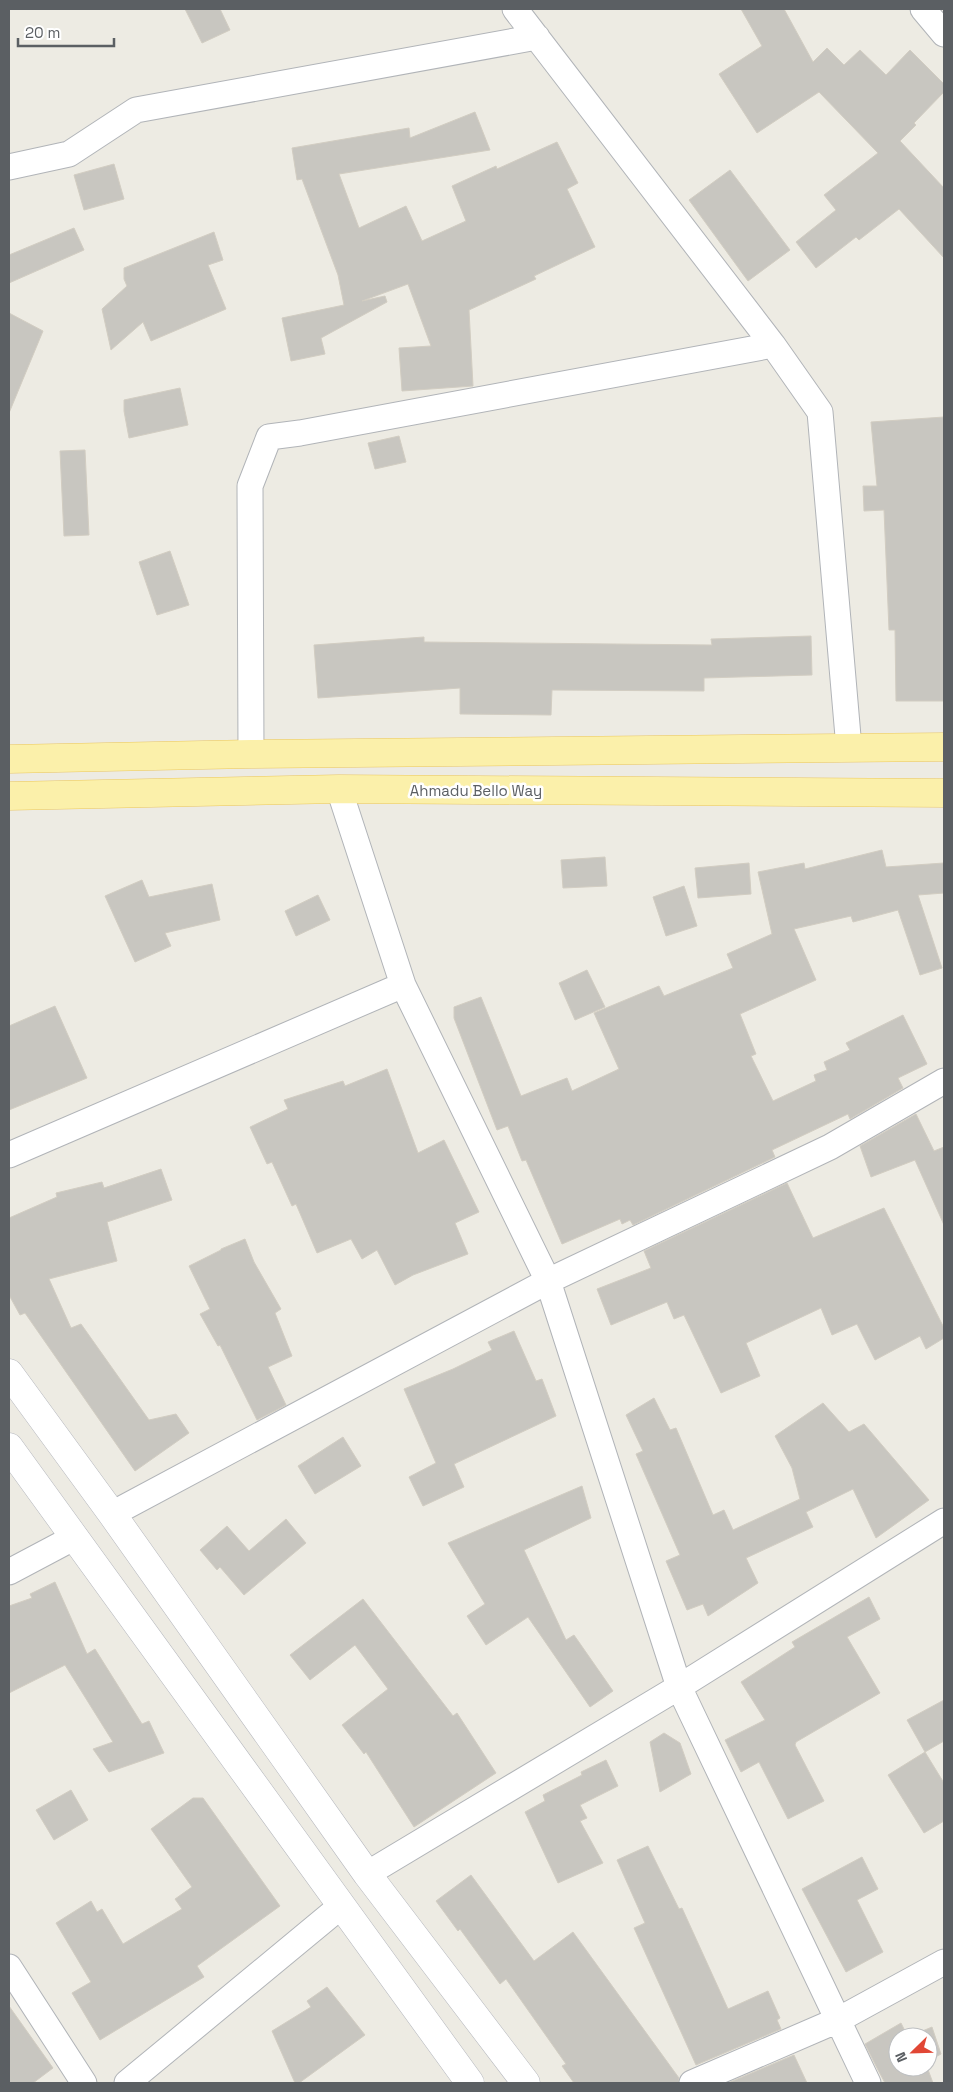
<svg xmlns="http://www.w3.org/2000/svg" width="953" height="2092" font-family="'Space Grotesk',sans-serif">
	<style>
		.building { fill: #c8c6c0; stroke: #d2cdc2 }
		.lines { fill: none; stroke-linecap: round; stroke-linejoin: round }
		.street-casing { stroke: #b1b4b8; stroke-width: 27 }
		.secondary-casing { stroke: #b5b7bd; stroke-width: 29 }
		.primary-casing { stroke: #ebc75f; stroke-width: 29 }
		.street { stroke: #fff; stroke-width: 25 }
		.secondary { stroke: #fff; stroke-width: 28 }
		.primary { stroke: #fbf0aa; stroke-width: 28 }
		.labels { text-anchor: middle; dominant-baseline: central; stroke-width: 5; stroke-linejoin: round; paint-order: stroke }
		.street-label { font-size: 15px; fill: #5b5f63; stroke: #fff }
	</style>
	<rect width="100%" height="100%" fill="#edebe3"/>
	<path class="building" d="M 185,9 L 220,9 L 230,30 L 202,43 Z
		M 741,9 L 784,9 L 813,62 L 827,48 L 844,65 L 860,50 L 886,75 L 910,50 L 944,84 L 944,92 L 914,123 L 916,125 L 900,141 L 944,188 L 944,258 L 899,209 L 859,240 L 856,237 L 816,268 L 796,242 L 836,210 L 824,195 L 878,153 L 819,92 L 757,133 L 719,74 L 762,46 Z
		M 475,112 L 490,150 L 339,174 L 359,228 L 406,206 L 422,241 L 466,221 L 452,186 L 496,166 L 497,169 L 557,142 L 578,183 L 567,189 L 595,247 L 534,276 L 536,279 L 469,310 L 473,386 L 402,391 L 399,348 L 431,346 L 408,284 L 362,301 L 385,296 L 387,302 L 321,338 L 325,354 L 291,361 L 282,318 L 344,305 L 338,275 L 302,179 L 297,180 L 292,148 L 409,128 L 410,138 Z
		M 114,164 L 124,199 L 84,210 L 74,175 Z
		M 730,170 L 790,250 L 748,281 L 689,200 Z
		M 74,228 L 84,250 L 9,283 L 9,255 Z
		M 214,232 L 223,260 L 208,265 L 226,309 L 151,341 L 143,322 L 111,350 L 102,309 L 127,286 L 124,279 L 124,268 Z
		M 9,313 L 43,331 L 9,413 Z
		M 180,388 L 188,425 L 129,438 L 124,411 L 124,400 Z
		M 944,417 L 944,701 L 896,701 L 895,630 L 889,630 L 884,510 L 864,511 L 863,486 L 877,486 L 871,422 Z
		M 399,436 L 406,462 L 375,469 L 368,443 Z
		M 85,450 L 89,535 L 64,536 L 60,451 Z
		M 170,551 L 189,605 L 157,615 L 139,562 Z
		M 811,636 L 812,675 L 704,678 L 704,691 L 552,690 L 551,715 L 460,714 L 460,688 L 318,698 L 314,645 L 424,637 L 424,642 L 712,645 L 711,639 Z
		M 882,850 L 886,867 L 944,863 L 944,893 L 918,895 L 942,968 L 920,975 L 898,910 L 853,922 L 851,916 L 794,929 L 816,980 L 740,1014 L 756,1054 L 751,1056 L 773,1101 L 816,1081 L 814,1075 L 827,1070 L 824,1062 L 850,1050 L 846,1043 L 903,1015 L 927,1064 L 898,1078 L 903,1088 L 850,1119 L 848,1114 L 772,1150 L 775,1157 L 633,1225 L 630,1220 L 622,1224 L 620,1219 L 562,1244 L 526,1160 L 522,1161 L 508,1126 L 497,1130 L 454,1018 L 454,1007 L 481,997 L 521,1096 L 567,1078 L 572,1091 L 619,1069 L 594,1013 L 659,986 L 664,996 L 733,968 L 727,954 L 772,934 L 758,872 L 804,863 L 805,869 Z
		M 605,857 L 607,886 L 563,888 L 561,860 Z
		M 749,863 L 751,894 L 698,898 L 695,868 Z
		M 142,880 L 149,897 L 212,884 L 220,920 L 165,933 L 171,946 L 135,962 L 105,896 Z
		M 684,886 L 697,926 L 666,936 L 653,897 Z
		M 318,895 L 330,920 L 296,936 L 285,911 Z
		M 587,970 L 605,1007 L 575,1020 L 559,983 Z
		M 55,1006 L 87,1078 L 9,1110 L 9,1026 Z
		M 387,1069 L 418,1153 L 444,1140 L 479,1212 L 455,1223 L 468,1254 L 413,1275 L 395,1285 L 377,1250 L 362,1259 L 351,1239 L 317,1253 L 296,1204 L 292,1206 L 272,1162 L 267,1164 L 250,1127 L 288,1109 L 284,1100 L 343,1081 L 345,1086 Z
		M 916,1114 L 934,1151 L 944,1147 L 944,1225 L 915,1160 L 871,1177 L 860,1146 Z
		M 161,1169 L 172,1200 L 107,1222 L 117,1261 L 49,1279 L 71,1328 L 81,1324 L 149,1420 L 176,1414 L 189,1433 L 135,1471 L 25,1313 L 20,1315 L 9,1295 L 9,1218 L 57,1197 L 56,1193 L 102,1182 L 104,1188 Z
		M 787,1183 L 813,1238 L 884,1208 L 944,1328 L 944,1338 L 926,1349 L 920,1336 L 875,1360 L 857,1324 L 832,1335 L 821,1308 L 746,1343 L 760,1376 L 721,1393 L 684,1315 L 674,1319 L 667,1302 L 611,1325 L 597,1289 L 651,1268 L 644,1251 Z
		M 245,1239 L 254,1262 L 281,1309 L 275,1313 L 292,1356 L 268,1367 L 286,1405 L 257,1420 L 220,1345 L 218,1346 L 200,1314 L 210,1309 L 189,1266 L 221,1250 L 221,1249 Z
		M 514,1331 L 536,1381 L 542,1379 L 556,1416 L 454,1464 L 464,1487 L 423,1506 L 409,1477 L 436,1463 L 404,1389 L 453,1369 L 492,1350 L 488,1342 Z
		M 654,1398 L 670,1430 L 676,1428 L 713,1515 L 724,1510 L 733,1530 L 800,1499 L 792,1468 L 775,1436 L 823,1403 L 849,1432 L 864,1424 L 929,1500 L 876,1538 L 853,1489 L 806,1512 L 813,1527 L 746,1558 L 758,1583 L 708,1616 L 703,1604 L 687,1610 L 666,1561 L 680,1555 L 636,1454 L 643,1451 L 626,1415 Z
		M 343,1437 L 361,1466 L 315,1494 L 298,1466 Z
		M 582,1486 L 591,1518 L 524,1550 L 566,1640 L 574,1635 L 613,1691 L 590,1707 L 528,1617 L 486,1645 L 467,1616 L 485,1604 L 448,1543 Z
		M 286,1519 L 306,1543 L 244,1595 L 220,1567 L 217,1570 L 200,1550 L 227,1526 L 249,1551 Z
		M 55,1582 L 87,1654 L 95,1649 L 142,1724 L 149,1721 L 164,1753 L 109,1772 L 93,1749 L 113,1742 L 65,1665 L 9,1693 L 9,1606 L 32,1598 L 30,1594 Z
		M 869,1597 L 880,1619 L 847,1637 L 880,1693 L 796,1742 L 795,1745 L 824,1801 L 788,1819 L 759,1762 L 741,1772 L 725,1740 L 765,1720 L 741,1682 L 795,1647 L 792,1642 Z
		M 363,1599 L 453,1716 L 457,1713 L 496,1773 L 414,1827 L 366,1752 L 364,1754 L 342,1725 L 388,1689 L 355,1645 L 310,1680 L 290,1655 Z
		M 944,1700 L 944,1741 L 925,1752 L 907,1720 Z
		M 664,1733 L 680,1743 L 691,1774 L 660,1792 L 650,1742 Z
		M 925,1752 L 944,1783 L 944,1821 L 924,1833 L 888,1775 Z
		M 606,1760 L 618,1786 L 580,1805 L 587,1818 L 580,1821 L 603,1863 L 558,1883 L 525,1812 L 545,1801 L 543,1795 L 582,1775 L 581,1772 Z
		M 71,1790 L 88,1820 L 54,1840 L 36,1810 Z
		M 193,1798 L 203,1798 L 280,1906 L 197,1966 L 204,1977 L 100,2040 L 72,1993 L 91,1982 L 56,1923 L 91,1901 L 97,1912 L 102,1909 L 123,1944 L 182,1909 L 175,1899 L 192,1887 L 151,1829 Z
		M 648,1846 L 679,1909 L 682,1908 L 728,2009 L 768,1991 L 780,2018 L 777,2020 L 781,2029 L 696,2065 L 634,1928 L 645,1923 L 617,1860 Z
		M 862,1857 L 878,1889 L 857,1900 L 883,1952 L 846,1972 L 802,1889 Z
		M 471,1875 L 534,1961 L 573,1932 L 679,2078 L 678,2083 L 574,2083 L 562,2066 L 566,2064 L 506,1979 L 500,1984 L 460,1929 L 458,1931 L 436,1901 Z
		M 327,1987 L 365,2035 L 299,2083 L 295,2083 L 272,2031 L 311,2007 L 307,2001 Z
		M 9,2006 L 53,2068 L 33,2083 L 9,2083 Z
		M 901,2023 L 908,2037 L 898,2037 L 898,2067 L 927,2067 L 933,2083 L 885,2083 L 877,2068 L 865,2044 Z
		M 932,2027 L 941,2054 L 928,2061 L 928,2037 L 908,2037 Z
		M 794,2055 L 807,2083 L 728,2083 Z"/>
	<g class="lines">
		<g class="street-casing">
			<path id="street" d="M 515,9 L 773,345 L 820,412 L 849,748
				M 923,9 L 944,34
				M 9,167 L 69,154 L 136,110 L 537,37
				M 251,754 L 250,486 L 269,437 L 300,433 L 773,345
				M 339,789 L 403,985 L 548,1281 L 679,1687 L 868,2083
				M 9,1155 L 403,985
				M 112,1514 L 548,1281 L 830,1147 L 944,1081
				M 9,1572 L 75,1537
				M 367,1874 L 679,1687 L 944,1521
				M 9,1967 L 84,2083
				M 127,2083 L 341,1906
				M 692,2083 L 838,2020 L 944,1962"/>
		</g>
		<g class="secondary-casing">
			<path id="secondary" d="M 9,1373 L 112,1514 L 367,1874 L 526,2083
				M 9,1447 L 470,2083"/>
		</g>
		<g class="primary-casing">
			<path id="primary" d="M 9,759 L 251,754 L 944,747
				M 9,796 L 339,789 L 944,793"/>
		</g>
		<use href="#street" class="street"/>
		<use href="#secondary" class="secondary"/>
		<use href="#primary" class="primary"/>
	</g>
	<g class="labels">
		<g class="street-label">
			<text x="476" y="790">Ahmadu Bello Way</text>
		</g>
	</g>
	<rect width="953" height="2092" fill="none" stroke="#5b5f63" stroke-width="20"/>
	<g transform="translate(913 2052) rotate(247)"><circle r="24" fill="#ffffff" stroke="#bdbfc1"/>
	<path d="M0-4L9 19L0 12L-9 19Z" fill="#e14735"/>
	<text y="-8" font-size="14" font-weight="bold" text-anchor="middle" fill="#5b5f63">N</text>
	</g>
	<path d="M18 38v8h96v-8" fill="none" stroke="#5b5f63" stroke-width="2.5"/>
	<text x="25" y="38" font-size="15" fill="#5b5f63" stroke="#ffffff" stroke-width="4" paint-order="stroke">20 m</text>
</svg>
